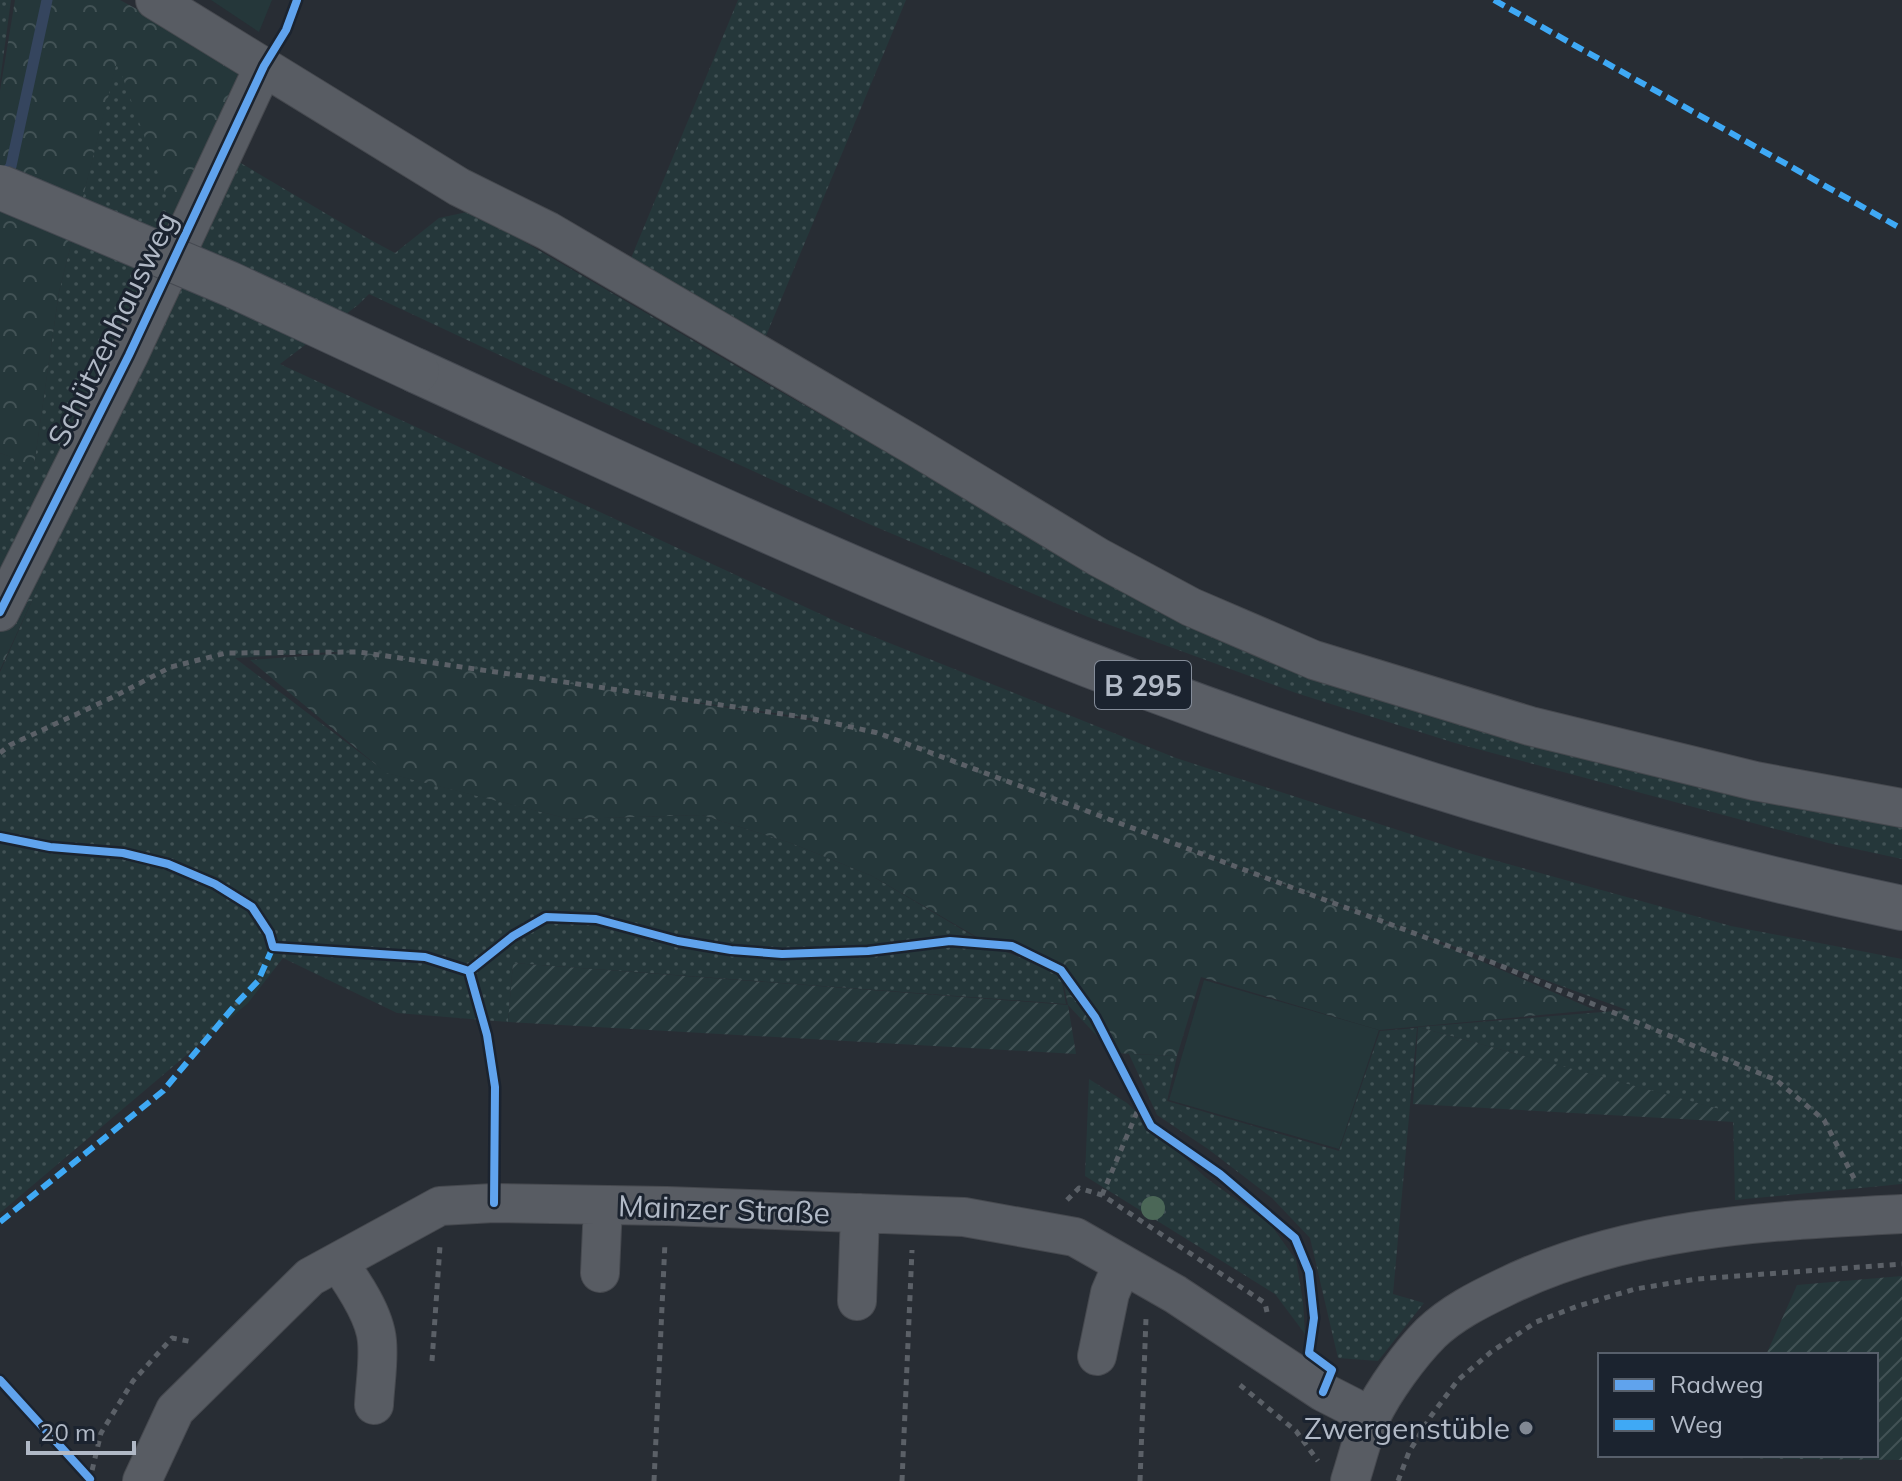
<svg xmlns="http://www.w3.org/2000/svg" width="1902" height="1481" font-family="Mulish,sans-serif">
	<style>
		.grass { fill: url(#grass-dots) }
		.forest { fill: url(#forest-crowns) }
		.park { fill: #25373a }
		.garden { fill: url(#garden-furrows) }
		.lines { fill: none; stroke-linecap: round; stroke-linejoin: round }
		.stream { stroke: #35455e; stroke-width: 11 }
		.minor-casing { stroke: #46494f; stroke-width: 40 }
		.major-casing { stroke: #454951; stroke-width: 46 }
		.path { stroke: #5b6067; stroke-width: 5; stroke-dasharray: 6 6; stroke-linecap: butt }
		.minor { stroke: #585c63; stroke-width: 38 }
		.major { stroke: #5a5e65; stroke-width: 44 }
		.major-bridge-casing { stroke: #454951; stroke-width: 46; stroke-linecap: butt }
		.major-bridge { stroke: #5a5e65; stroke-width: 44 }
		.quiet { stroke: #3fa9f5; stroke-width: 6; stroke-dasharray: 12 6; stroke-linecap: butt }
		.cycleway-casing { stroke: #1b232f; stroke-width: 13 }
		.cycleway { stroke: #60a3ed; stroke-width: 8 }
		.tree { fill: #4b6757 }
		.poi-dot { fill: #818893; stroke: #1b232f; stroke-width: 3 }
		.labels { text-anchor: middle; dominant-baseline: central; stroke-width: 6; stroke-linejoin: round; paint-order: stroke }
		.shield { fill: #1b232f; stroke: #848c99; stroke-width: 2 }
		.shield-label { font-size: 28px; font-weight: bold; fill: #b1b9c6 }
		.street-label { font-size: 30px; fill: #b1b9c6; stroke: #1b232f }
		.poi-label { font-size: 30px; fill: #b1b9c6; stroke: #1b232f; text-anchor: end }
	</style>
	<defs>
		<pattern id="grass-dots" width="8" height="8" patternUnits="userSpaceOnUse" patternTransform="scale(2)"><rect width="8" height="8" fill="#25373a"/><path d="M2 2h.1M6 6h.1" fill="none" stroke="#425255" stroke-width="1.8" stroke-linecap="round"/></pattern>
		<pattern id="forest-crowns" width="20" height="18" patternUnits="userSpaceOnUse" patternTransform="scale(2)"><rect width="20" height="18" fill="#25373a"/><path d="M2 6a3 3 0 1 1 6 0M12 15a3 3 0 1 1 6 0" fill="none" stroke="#425255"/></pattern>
		<pattern id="garden-furrows" width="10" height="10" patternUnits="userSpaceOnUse" patternTransform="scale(2)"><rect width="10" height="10" fill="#25373a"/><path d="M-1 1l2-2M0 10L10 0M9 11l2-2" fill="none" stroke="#425255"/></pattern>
	</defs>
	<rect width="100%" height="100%" fill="#282d34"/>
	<path class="grass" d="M 0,0 L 11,0 L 0,81 Z
		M 738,0 L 906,0 L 763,343 L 629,263 Z
		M 117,60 L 217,149 L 369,239 L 395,253 L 439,218 L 467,212 L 494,224 L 762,381 L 1188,624 L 1902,824 L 1902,859 L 1828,843 L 1455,743 L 1296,693 L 1088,617 L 869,524 L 523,366 L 369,294 L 358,305 L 280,364 L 842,624 L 1176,758 L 1472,854 L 1731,926 L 1902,959 L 1902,1184 L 1735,1200 L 1733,1113 L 1418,1027 L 1627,1010 L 1229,864 L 810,718 L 334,652 L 235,658 L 387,773 L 569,819 L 702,815 L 791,843 L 872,876 L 990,946 L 1060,972 L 1066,1004 L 513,963 L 508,1022 L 397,1013 L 283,958 L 248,1003 L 0,1213 L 0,672 L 39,585 L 0,551 L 0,453 L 34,465 L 59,292 Z
		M 1417,1028 L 1393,1294 L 1424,1303 L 1378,1361 L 1338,1358 L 1310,1238 L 1272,1198 L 1208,1149 L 1157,1115 L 1129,1054 L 1177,1056 L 1167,1101 L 1339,1151 L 1380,1031 Z
		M 1089,1079 L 1127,1103 L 1205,1177 L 1271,1225 L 1296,1260 L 1303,1301 L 1305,1334 L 1275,1294 L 1085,1176 Z"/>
	<path class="forest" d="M 15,0 L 120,0 L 246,68 L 177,225 L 117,62 L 59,292 L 34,466 L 0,453 L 0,91 Z
		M 0,551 L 39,585 L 0,670 Z
		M 359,652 L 849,726 L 1415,933 L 1595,1010 L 1379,1030 L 1201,977 L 1177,1056 L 1113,1053 L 1068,1005 L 1061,970 L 989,944 L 872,876 L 791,843 L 702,815 L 569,819 L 386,773 L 250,660 Z"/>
	<path class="park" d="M 211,0 L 272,0 L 259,32 Z
		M 1204,980 L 1379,1030 L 1339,1149 L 1169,1100 Z"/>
	<path class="garden" d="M 513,963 L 1068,1005 L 1076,1054 L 508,1022 Z
		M 1418,1027 L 1734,1113 L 1734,1122 L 1413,1104 Z
		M 1902,1276 L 1902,1460 L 1721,1458 L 1722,1455 L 1876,1455 L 1876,1355 L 1766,1355 L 1797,1285 Z"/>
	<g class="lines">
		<path class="stream" d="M 3,177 L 11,166 L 47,0"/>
		<g class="minor-casing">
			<path id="minor" d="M 155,0 L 459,187 L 548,231 L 913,445 L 1098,557 L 1191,607 L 1314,660 L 1530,726 L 1755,781 L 1902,808
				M 0,612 L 129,355 L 264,66
				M 338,1262 C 353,1283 375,1315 377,1341 C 379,1362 375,1384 374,1405
				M 600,1273 L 603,1205
				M 857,1301 L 860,1213
				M 1097,1356 L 1110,1293 L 1122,1265
				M 142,1481 L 175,1410 L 310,1277 L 440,1206 L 494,1203 L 667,1206 L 964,1217 L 1075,1237 L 1175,1294 L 1323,1392 L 1372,1417
				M 1350,1481 C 1357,1460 1362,1437 1371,1417 C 1384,1390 1410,1354 1431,1333 C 1452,1313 1478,1300 1503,1288 C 1626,1227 1768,1221 1902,1214"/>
		</g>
		<g class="major-casing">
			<path id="major" d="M 417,371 C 607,458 797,547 991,626 C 1286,747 1591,842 1902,908"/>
		</g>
		<path class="path" d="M 0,753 L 10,745 L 111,698 L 171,667 L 226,653 L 359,652 L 810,718 L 878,733 L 1494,963 L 1776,1080 L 1824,1120 L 1856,1182
			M 1102,1195 L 1140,1105
			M 1067,1200 L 1079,1188 L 1102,1195 L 1265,1303 L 1267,1312
			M 432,1361 L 440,1246
			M 0,1380 L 89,1478
			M 1240,1385 L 1296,1431 L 1318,1461
			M 92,1481 L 90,1479 L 101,1433 L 133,1381 L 172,1338 L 193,1342
			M 654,1481 L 665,1242
			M 902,1481 L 912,1250
			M 1140,1481 L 1146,1318
			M 1398,1481 L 1409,1452 L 1431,1416 L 1458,1380 L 1491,1352 L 1536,1322 L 1578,1306 L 1635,1289 L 1697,1279 L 1902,1264"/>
		<use href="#minor" class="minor"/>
		<use href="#major" class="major"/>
		<g class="major-bridge-casing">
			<path id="major-bridge" d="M 0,187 L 230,284 L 417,371"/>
		</g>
		<use href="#major-bridge" class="major-bridge"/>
		<path class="quiet" d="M 1494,0 L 1902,229
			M 0,1222 L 163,1091 L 236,1004 L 258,981 L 273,947"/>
		<g class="cycleway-casing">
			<path id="cycleway" d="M 0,612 L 129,355 L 264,66 L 286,30 L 297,0
				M 0,837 L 50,847 L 123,853 L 168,864 L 215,884 L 252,907 L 269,933 L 273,947 L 425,957 L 469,971
				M 469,971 L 513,936 L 546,917 L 596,919 L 678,941 L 731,950 L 782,954 L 868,951 L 950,941 L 1012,946 L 1061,970 L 1095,1017 L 1151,1126 L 1220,1174 L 1295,1238 L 1309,1272 L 1314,1318 L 1309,1353 L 1332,1370 L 1323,1392
				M 469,971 L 487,1035 L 495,1087 L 494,1203
				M 0,1380 L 90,1479"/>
		</g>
		<use href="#cycleway" class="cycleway"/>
	</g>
	<circle class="tree" cx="1153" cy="1208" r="12"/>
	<circle class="poi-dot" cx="1526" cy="1428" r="8"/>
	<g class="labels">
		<rect class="shield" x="1095" y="661" width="96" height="48" rx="6"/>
		<g class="shield-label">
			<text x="1143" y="685">B 295</text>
		</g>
		<g class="street-label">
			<text transform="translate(112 329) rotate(-64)">Schützenhausweg</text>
			<text transform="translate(724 1209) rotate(2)">Mainzer Straße</text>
		</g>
		<g class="poi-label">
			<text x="1510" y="1428">Zwergenstüble</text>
		</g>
	</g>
	<rect x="1598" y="1353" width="280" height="104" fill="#1b232f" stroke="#575f6b" stroke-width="2"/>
	<rect x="1614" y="1379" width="40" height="12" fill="#60a3ed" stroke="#575f6b" stroke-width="2"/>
	<text x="1670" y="1393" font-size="24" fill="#b1b9c6">Radweg</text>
	<rect x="1614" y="1419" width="40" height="12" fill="#3fa9f5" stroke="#575f6b" stroke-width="2"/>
	<text x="1670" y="1433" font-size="24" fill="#b1b9c6">Weg</text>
	<path d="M28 1441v12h106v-12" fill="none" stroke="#b1b9c6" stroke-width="4"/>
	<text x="40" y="1441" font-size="24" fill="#b1b9c6" stroke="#1b232f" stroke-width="6" paint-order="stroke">20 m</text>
</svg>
